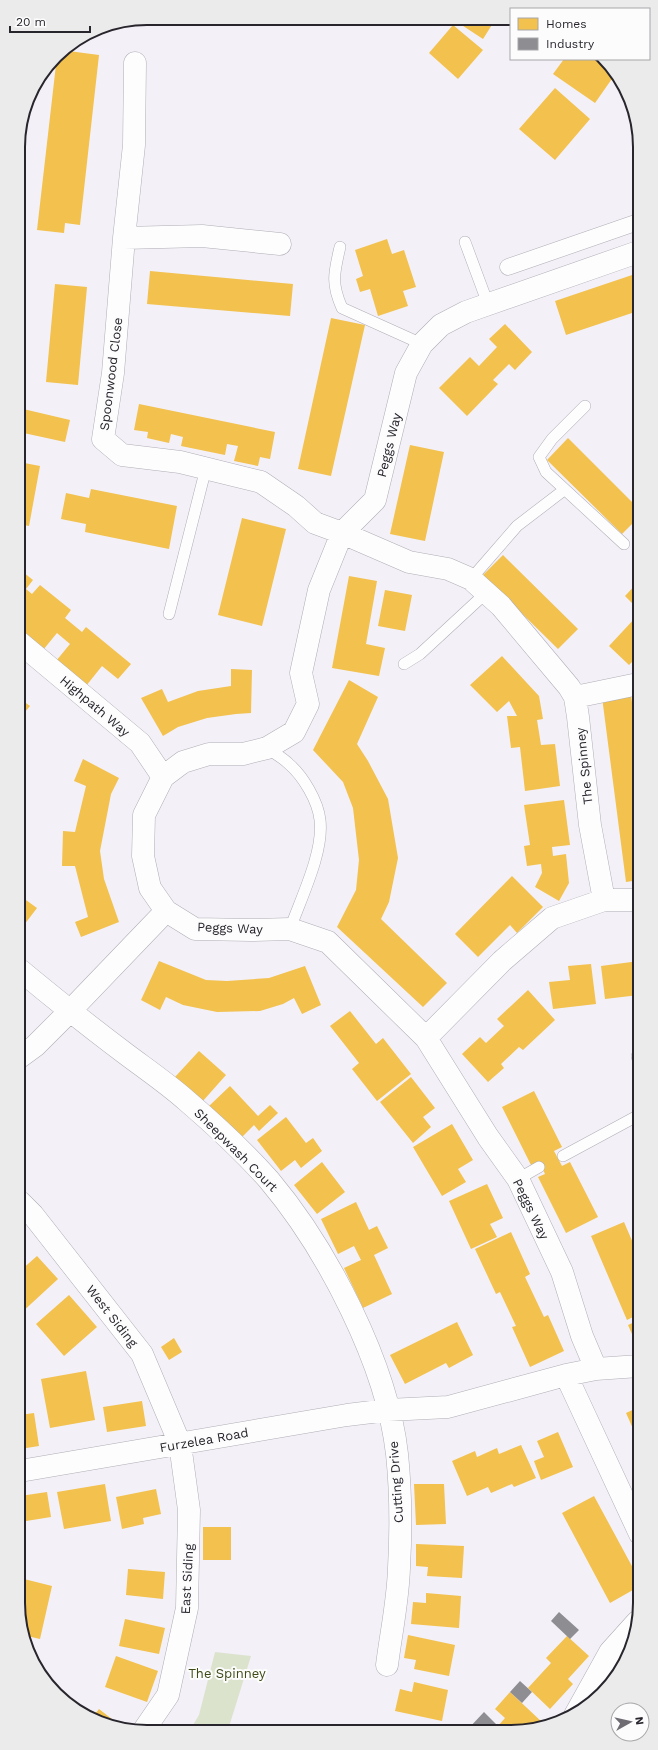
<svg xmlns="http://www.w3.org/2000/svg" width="658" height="1750" font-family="'Work Sans',sans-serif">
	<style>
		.green { fill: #dce3cd }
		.homes { fill: #f2c14e }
		.industry { fill: #8d8d92 }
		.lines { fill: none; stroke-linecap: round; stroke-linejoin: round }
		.service-casing { stroke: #b0adb4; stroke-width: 12 }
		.pedestrian-casing { stroke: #b0adb4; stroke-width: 17 }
		.minor-casing { stroke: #b0adb4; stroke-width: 23 }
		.service { stroke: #fdfdfe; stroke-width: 11 }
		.pedestrian { stroke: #fdfdfe; stroke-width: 16 }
		.minor { stroke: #fdfdfe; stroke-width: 22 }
		.labels { text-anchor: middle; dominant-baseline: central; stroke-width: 4; stroke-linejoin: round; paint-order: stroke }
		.street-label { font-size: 13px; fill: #28252d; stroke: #fcfcfc }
		.park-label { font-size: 13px; fill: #3d4a16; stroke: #fcfcfc }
		.rim { fill: none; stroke: #28252d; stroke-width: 2 }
	</style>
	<rect width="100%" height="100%" fill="#f3f0f8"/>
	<path class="green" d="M 215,1652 L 251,1656 L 228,1730 L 190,1730 L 199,1715 Z"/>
	<path class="homes" d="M 454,20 L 495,20 L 483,39 Z
		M 453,25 L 483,50 L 458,79 L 429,53 Z
		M 61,50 L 99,55 L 80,225 L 65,223 L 64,233 L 37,230 L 57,56 Z
		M 564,59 L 605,59 L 616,73 L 595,103 L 553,74 Z
		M 555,88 L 590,119 L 555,160 L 519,129 Z
		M 387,239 L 392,254 L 404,250 L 416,287 L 403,291 L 408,306 L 378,316 L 370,289 L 360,292 L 356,279 L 363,276 L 355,250 Z
		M 150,271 L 293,284 L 290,316 L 147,304 Z
		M 638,273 L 638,311 L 566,335 L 555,301 Z
		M 55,284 L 87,287 L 78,385 L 46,382 Z
		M 331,318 L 365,325 L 331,476 L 298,469 Z
		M 505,324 L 532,352 L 515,370 L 509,364 L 493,380 L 498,384 L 467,416 L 439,388 L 470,357 L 479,366 L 497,347 L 489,339 Z
		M 139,404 L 275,432 L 270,459 L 260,457 L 258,466 L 234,461 L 238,446 L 227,444 L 225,455 L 181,446 L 183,437 L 171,434 L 169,443 L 147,438 L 148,432 L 134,430 Z
		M 19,408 L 70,420 L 65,442 L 19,432 Z
		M 568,438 L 638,508 L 638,518 L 622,534 L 547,460 Z
		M 410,445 L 444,452 L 425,541 L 390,534 Z
		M 19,462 L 40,466 L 29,526 L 19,524 Z
		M 91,489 L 177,506 L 169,549 L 85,532 L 86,524 L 61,519 L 66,493 L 89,498 Z
		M 242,518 L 286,529 L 262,626 L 218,615 Z
		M 503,555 L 578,629 L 558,649 L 483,575 Z
		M 19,569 L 33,580 L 26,589 L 32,594 L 40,585 L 71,610 L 65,618 L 82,632 L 86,627 L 131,664 L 118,679 L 102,666 L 86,686 L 56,661 L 70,644 L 57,633 L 43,650 L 19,630 L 19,609 L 21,607 L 19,605 Z
		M 349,576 L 377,581 L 366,644 L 385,648 L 379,676 L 332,668 Z
		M 638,582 L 638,609 L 625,596 Z
		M 385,590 L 412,595 L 405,631 L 378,626 Z
		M 636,617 L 638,619 L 638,656 L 629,665 L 609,646 Z
		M 502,656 L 539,696 L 543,719 L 537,720 L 541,745 L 555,744 L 560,786 L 525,791 L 520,747 L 511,748 L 507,716 L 517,716 L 509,701 L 497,712 L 470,685 Z
		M 231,669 L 252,670 L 251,713 L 236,714 L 207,718 L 178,727 L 163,736 L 141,698 L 162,689 L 168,702 L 198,691 L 231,686 Z
		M 349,680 L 378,697 L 357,744 L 368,761 L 388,799 L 398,858 L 389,902 L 381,919 L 447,983 L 423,1007 L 337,927 L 356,890 L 359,860 L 353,808 L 343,782 L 313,750 Z
		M 631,694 L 638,754 L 639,880 L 626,882 L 602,697 Z
		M 19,698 L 30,706 L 19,719 Z
		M 83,759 L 119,778 L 111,794 L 100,851 L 104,879 L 119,922 L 81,937 L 75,922 L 88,917 L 75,866 L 62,866 L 63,831 L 75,832 L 86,786 L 74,781 Z
		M 564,800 L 570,845 L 552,847 L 553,856 L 566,854 L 569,883 L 559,901 L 535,887 L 542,873 L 541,864 L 527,866 L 524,846 L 530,845 L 524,805 Z
		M 512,876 L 543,907 L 517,933 L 510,925 L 478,957 L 455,934 Z
		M 19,895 L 37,908 L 21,929 L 19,928 Z
		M 159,961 L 206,980 L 227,981 L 269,978 L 305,966 L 321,1005 L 302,1014 L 294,998 L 283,1004 L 260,1011 L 217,1012 L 183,1005 L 166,997 L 160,1010 L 141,1000 Z
		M 639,961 L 639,995 L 605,999 L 601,966 Z
		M 591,964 L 596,1004 L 553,1009 L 549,982 L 570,980 L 568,966 Z
		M 528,990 L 555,1020 L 523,1050 L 519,1047 L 501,1064 L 504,1068 L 488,1082 L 462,1054 L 480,1037 L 486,1043 L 504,1026 L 497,1019 Z
		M 350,1011 L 376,1044 L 383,1038 L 411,1074 L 377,1101 L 352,1069 L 359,1063 L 330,1026 Z
		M 199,1051 L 226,1075 L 202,1102 L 175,1077 Z
		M 411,1077 L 435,1108 L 423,1117 L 431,1127 L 413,1143 L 380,1102 Z
		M 230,1086 L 258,1116 L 270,1105 L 278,1113 L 259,1131 L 254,1125 L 240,1139 L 209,1106 Z
		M 534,1091 L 562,1147 L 554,1151 L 562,1166 L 570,1162 L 598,1217 L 566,1233 L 538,1177 L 545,1174 L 539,1161 L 531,1165 L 502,1107 Z
		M 286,1117 L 306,1143 L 313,1138 L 322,1151 L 301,1168 L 295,1160 L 281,1171 L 257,1140 Z
		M 452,1124 L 473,1160 L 458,1169 L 466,1182 L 442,1196 L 413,1147 Z
		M 322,1162 L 345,1192 L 317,1214 L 294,1185 Z
		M 487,1184 L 503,1218 L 490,1224 L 497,1237 L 471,1249 L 449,1201 Z
		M 356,1202 L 369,1230 L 377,1226 L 388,1248 L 374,1255 L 392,1294 L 363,1308 L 344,1268 L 361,1260 L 354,1246 L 338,1254 L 321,1219 Z
		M 624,1222 L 639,1257 L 639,1314 L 627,1320 L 591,1236 Z
		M 511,1232 L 530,1274 L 525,1277 L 544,1317 L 548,1315 L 564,1351 L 530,1367 L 512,1327 L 516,1326 L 500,1292 L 496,1294 L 475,1249 Z
		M 37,1256 L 58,1279 L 20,1314 L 20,1271 Z
		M 69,1295 L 97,1327 L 64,1356 L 36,1324 Z
		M 639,1320 L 639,1350 L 628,1325 Z
		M 457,1322 L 473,1355 L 449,1368 L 446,1363 L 405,1384 L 390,1355 Z
		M 174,1338 L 182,1352 L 169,1360 L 161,1347 Z
		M 86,1371 L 95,1420 L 50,1428 L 41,1379 Z
		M 142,1401 L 146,1426 L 107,1432 L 103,1407 Z
		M 639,1407 L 639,1442 L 626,1413 Z
		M 34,1413 L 39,1446 L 20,1449 L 20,1415 Z
		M 558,1432 L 573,1467 L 541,1480 L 534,1461 L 544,1457 L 537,1441 Z
		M 521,1445 L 536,1478 L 514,1487 L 512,1484 L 491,1493 L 488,1487 L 467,1496 L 452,1461 L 475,1451 L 477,1457 L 497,1448 L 499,1454 Z
		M 105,1484 L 111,1521 L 64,1529 L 57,1492 Z
		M 414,1484 L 444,1484 L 446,1524 L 416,1525 Z
		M 156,1489 L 161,1514 L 143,1518 L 144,1524 L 122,1529 L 116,1497 Z
		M 47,1492 L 51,1517 L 20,1522 L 20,1496 Z
		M 594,1496 L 640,1581 L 640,1586 L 610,1603 L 562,1513 Z
		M 203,1527 L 231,1527 L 231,1560 L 203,1560 Z
		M 416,1544 L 464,1546 L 462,1578 L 427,1576 L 428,1567 L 416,1566 Z
		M 128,1569 L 165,1572 L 163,1599 L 126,1595 Z
		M 20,1578 L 52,1586 L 40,1639 L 23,1635 L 21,1629 Z
		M 426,1593 L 461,1596 L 459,1628 L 411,1624 L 413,1602 L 426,1603 Z
		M 125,1619 L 165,1628 L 159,1654 L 119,1646 Z
		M 408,1635 L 455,1645 L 449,1676 L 414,1669 L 416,1660 L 404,1658 Z
		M 567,1636 L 589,1656 L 568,1679 L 573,1684 L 550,1709 L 528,1688 L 551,1663 L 546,1658 Z
		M 116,1656 L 158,1671 L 147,1702 L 105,1687 Z
		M 414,1682 L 448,1690 L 442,1721 L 395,1711 L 400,1689 L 412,1692 Z
		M 510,1692 L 543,1723 L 536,1729 L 502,1729 L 498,1726 L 505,1718 L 495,1709 Z
		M 99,1709 L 126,1730 L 122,1730 L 91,1719 Z"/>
	<path class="industry" d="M 559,1612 L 579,1630 L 570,1639 L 551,1621 Z
		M 520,1681 L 532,1692 L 522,1703 L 510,1692 Z
		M 484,1712 L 498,1726 L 502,1729 L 468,1729 Z"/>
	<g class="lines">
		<g class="service-casing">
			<path id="service" d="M 465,242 L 488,304
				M 340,247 C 334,273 331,283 342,308 L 422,344
				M 585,406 L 552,439 L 539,457 L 546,472 L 624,544
				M 471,579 L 517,526 L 564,490
				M 169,614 L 206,468
				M 404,664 L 420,654 L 487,592
				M 267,748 C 274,753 283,758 289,764 C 303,776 318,801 320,820 C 324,852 301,898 290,929
				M 637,1056 L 639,1064
				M 563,1156 L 639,1115
				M 518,1179 L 539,1167"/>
		</g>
		<g class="pedestrian-casing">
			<path id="pedestrian" d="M 508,267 L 638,222"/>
		</g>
		<g class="minor-casing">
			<path id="minor" d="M 135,63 L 134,145 L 124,238 L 113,373 L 103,439 L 122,455 L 180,462 L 261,482 L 296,506 L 315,523 L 342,533 L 409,562 L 448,569 L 471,579 L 501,606 L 569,687 L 575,697 L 578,717 L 590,825 L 604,900 L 552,918 L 502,961 L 426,1038
				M 124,238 L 202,236 L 280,244
				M 19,642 L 140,743 L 163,777
				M 575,697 L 638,684
				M 604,900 L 639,900
				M 20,970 C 55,999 90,1027 126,1054 C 146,1069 168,1084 187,1101 C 215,1125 244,1152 269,1180 C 327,1249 387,1364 397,1454 C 401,1492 401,1531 399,1568 C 398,1601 391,1633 387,1665
				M 20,1057 L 35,1046 L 70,1011 L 166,911
				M 20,1202 L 33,1215 L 142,1354 L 180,1444 L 189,1510 L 187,1608 L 168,1695 L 144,1730
				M 596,1369 L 582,1336 L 562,1272 L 518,1179 L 488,1137 L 426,1038 L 328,942 L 290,929 L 251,930 L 195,929 L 166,911 L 150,888 L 143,856 L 144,815 L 163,777 L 183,762 L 209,754 L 243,754 L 267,748 L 294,732 L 308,704 L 301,673 L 319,590 L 342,533 L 375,500 L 406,373 L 422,344 L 441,325 L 466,312 L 638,252
				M 566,1375 L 640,1534
				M 20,1471 L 347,1415 L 388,1410 L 448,1407 L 566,1375 L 596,1369 L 639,1366
				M 575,1715 L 610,1652 L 637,1622"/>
		</g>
		<use href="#service" class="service"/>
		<use href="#pedestrian" class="pedestrian"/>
		<use href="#minor" class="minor"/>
	</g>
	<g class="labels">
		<g class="street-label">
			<text transform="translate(111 374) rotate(-83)">Spoonwood Close</text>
			<text transform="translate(389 445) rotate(-76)">Peggs Way</text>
			<text transform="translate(95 706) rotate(40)">Highpath Way</text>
			<text transform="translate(584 766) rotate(-96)">The Spinney</text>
			<text transform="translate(230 928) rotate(2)">Peggs Way</text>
			<text transform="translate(236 1150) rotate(45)">Sheepwash Court</text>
			<text transform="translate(531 1209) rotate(64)">Peggs Way</text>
			<text transform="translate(112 1316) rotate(52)">West Siding</text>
			<text transform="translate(204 1440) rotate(-10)">Furzelea Road</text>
			<text transform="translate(396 1482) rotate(-94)">Cutting Drive</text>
			<text transform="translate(187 1579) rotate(-87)">East Siding</text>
		</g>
		<g class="park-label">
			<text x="227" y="1673">The Spinney</text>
		</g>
	</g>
	<path d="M0 0H658V1750H0ZM147 25H511A122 122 0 0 1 633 147V1603A122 122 0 0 1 511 1725H147A122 122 0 0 1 25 1603V147A122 122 0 0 1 147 25Z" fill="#ebebeb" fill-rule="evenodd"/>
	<path class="rim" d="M147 25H511A122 122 0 0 1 633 147V1603A122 122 0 0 1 511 1725H147A122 122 0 0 1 25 1603V147A122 122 0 0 1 147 25Z"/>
	<rect x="510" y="8" width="140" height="52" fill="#fcfcfc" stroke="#a7a6a9"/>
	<rect x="518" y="18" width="20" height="12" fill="#f2c14e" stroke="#a7a6a9"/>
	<text x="546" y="28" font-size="12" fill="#28252d">Homes</text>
	<rect x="518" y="38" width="20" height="12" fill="#8d8d92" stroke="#a7a6a9"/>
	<text x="546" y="48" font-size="12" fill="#28252d">Industry</text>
	<g transform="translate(630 1722) rotate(82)"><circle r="19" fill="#fcfcfc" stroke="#a7a6a9"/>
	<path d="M0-3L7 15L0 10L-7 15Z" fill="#6f6c74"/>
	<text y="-6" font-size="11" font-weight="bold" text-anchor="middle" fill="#28252d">N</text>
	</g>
	<path d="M10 26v6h80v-6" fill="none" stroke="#28252d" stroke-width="2"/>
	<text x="16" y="26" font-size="12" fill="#28252d" stroke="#fcfcfc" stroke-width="3" paint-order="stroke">20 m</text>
</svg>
